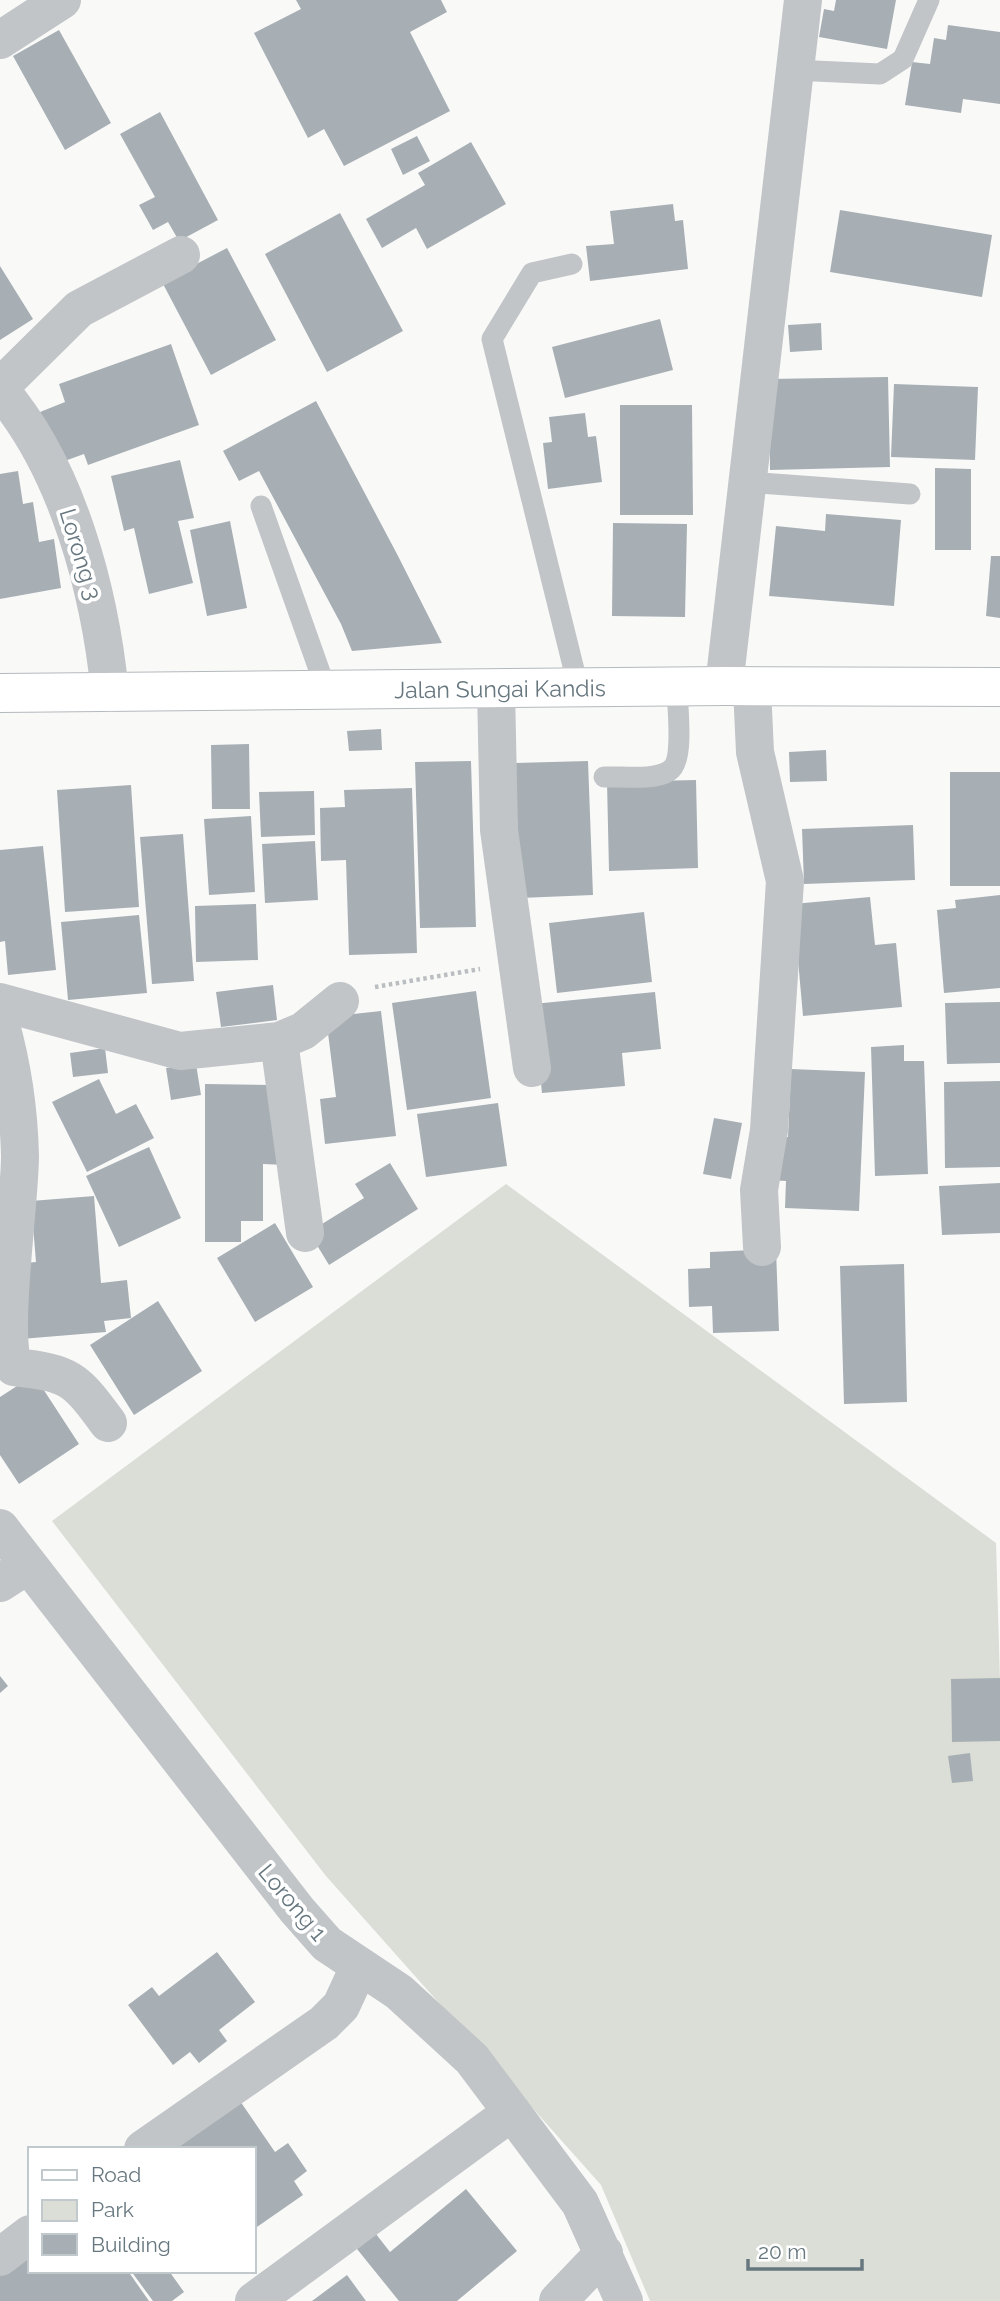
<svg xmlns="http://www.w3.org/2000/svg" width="1000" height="2301" font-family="Raleway,sans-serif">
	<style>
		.green { fill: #daded7 }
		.building { fill: #a7afb4 }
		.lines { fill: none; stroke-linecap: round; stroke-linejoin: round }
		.secondary-casing { stroke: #b4b9bd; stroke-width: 40 }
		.path { stroke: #bbbec0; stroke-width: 4.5; stroke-dasharray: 3.5 3.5; stroke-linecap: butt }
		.lane { stroke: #c1c5c8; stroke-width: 21 }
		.street { stroke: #c1c5c8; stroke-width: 38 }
		.secondary { stroke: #fff; stroke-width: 38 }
		.labels { text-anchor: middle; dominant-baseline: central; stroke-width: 7; stroke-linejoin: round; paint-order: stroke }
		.street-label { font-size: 23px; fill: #67777f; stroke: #fff }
	</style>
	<rect width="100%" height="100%" fill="#f9f9f8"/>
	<path class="green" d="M 506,1184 L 996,1543 L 1000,1681 L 1000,2301 L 650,2301 L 601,2185 L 326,1876 L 52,1521 Z"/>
	<path class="building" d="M 296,0 L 441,0 L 447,12 L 410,32 L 450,111 L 344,166 L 324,129 L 308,138 L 254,33 L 301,9 Z
		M 836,0 L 896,0 L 887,49 L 819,37 L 824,9 L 834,11 Z
		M 948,25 L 1000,32 L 1000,104 L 963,99 L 961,113 L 905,105 L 912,62 L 930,64 L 934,38 L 946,40 Z
		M 59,30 L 111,123 L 65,150 L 13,56 Z
		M 160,112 L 218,220 L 179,241 L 168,222 L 153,230 L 139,205 L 155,197 L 120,134 Z
		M 417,136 L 430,161 L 403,175 L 391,149 Z
		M 471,142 L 506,204 L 427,249 L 416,228 L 382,248 L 366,219 L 425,185 L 418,173 Z
		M 673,204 L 675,221 L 683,220 L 688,269 L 590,281 L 586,246 L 614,244 L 610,211 Z
		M 840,210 L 992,235 L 982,297 L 830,272 Z
		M 340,213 L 403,331 L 327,372 L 265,254 Z
		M 227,248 L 276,340 L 211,375 L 162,282 Z
		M 0,266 L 33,319 L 0,340 Z
		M 660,319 L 673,370 L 565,398 L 552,347 Z
		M 821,323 L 822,350 L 790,352 L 788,325 Z
		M 171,344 L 199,425 L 88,465 L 84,454 L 59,463 L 40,412 L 65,402 L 59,384 Z
		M 888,377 L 890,467 L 770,470 L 769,379 Z
		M 894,384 L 978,387 L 975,460 L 891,457 Z
		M 316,401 L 397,554 L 442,643 L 352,651 L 341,624 L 259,471 L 239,481 L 223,451 Z
		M 620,405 L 692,405 L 693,515 L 620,515 Z
		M 585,413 L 588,437 L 596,436 L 602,482 L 548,489 L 543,443 L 552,442 L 549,417 Z
		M 180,460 L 194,518 L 178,521 L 193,583 L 149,594 L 134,528 L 124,531 L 111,476 Z
		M 935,468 L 971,469 L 971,550 L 935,550 Z
		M 18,471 L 23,504 L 33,502 L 39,542 L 54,539 L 61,588 L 0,599 L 0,474 Z
		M 826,514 L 901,520 L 894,606 L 769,596 L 776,526 L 825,531 Z
		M 230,521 L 247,608 L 207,616 L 190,530 Z
		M 613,523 L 687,524 L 685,617 L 612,616 Z
		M 991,556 L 1000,556 L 1000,618 L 986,616 Z
		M 381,729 L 382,750 L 349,751 L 347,731 Z
		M 249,744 L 250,809 L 212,809 L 211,745 Z
		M 826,750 L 827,781 L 790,782 L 789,752 Z
		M 471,761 L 476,927 L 420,928 L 415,762 Z
		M 588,761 L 593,895 L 520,898 L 515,763 Z
		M 950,772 L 1000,772 L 1000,886 L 950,886 Z
		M 696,780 L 698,868 L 609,871 L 607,782 Z
		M 131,785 L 139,907 L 65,912 L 57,790 Z
		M 412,788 L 417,953 L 349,955 L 346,860 L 321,861 L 320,808 L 345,807 L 344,790 Z
		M 314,791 L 315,835 L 261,837 L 259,792 Z
		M 251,816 L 255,892 L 209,895 L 204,819 Z
		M 913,825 L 915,880 L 804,884 L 802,829 Z
		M 183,834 L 194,981 L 152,984 L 140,837 Z
		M 315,841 L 318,900 L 265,903 L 262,844 Z
		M 43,846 L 56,970 L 8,975 L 5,941 L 0,942 L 0,850 Z
		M 1000,895 L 1000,988 L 944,993 L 937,910 L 956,908 L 955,900 Z
		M 870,897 L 875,945 L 896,943 L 902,1007 L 803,1016 L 793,904 Z
		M 256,904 L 258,960 L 196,962 L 195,906 Z
		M 644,912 L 652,982 L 557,993 L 549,923 Z
		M 139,915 L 147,993 L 68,1000 L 61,922 Z
		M 273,985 L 277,1020 L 221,1027 L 216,992 Z
		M 476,991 L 491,1098 L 407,1110 L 392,1003 Z
		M 655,992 L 661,1049 L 622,1053 L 625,1086 L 542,1093 L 533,1004 Z
		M 1000,1002 L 1000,1063 L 947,1064 L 945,1003 Z
		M 381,1011 L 396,1136 L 325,1144 L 320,1099 L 336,1097 L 326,1017 Z
		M 904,1045 L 904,1061 L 924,1061 L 928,1174 L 875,1176 L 871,1047 Z
		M 105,1048 L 108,1073 L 73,1077 L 70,1053 Z
		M 196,1064 L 201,1095 L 171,1100 L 166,1068 Z
		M 791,1069 L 865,1072 L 859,1211 L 785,1208 L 786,1181 L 768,1180 L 770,1136 L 788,1137 Z
		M 99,1079 L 116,1114 L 136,1104 L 154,1138 L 87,1172 L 52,1102 Z
		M 1000,1081 L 1000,1167 L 945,1168 L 944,1082 Z
		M 205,1084 L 272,1085 L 286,1165 L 263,1164 L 263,1221 L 241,1221 L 241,1242 L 205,1242 Z
		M 498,1103 L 507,1166 L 426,1177 L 417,1114 Z
		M 714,1118 L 742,1123 L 731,1179 L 703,1174 Z
		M 149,1147 L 181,1218 L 119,1247 L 86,1176 Z
		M 390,1163 L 418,1209 L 329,1265 L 309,1232 L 364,1198 L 355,1184 Z
		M 1000,1183 L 1000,1233 L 942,1235 L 939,1186 Z
		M 94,1196 L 101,1283 L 127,1280 L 131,1318 L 104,1321 L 106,1332 L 21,1339 L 15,1264 L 36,1262 L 31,1201 Z
		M 275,1223 L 313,1287 L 255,1322 L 217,1258 Z
		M 776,1249 L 779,1331 L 713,1333 L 712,1306 L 689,1307 L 688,1269 L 710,1268 L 710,1252 Z
		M 904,1264 L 907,1402 L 844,1404 L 840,1266 Z
		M 158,1301 L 202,1371 L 134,1415 L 90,1345 Z
		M 34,1375 L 79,1444 L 19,1484 L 0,1455 L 0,1397 Z
		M 0,1676 L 8,1686 L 0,1693 Z
		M 1000,1678 L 1000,1741 L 952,1742 L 951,1679 Z
		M 970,1753 L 973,1781 L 952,1783 L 948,1756 Z
		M 217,1952 L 255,2002 L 219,2030 L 227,2041 L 199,2063 L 190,2052 L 173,2065 L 128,2005 L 152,1987 L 159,1996 Z
		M 240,2101 L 275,2152 L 288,2143 L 307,2171 L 294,2181 L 303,2195 L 254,2229 L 254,2149 L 180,2149 L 177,2144 Z
		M 466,2189 L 517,2251 L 457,2301 L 399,2301 L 357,2249 L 376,2234 L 390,2252 Z
		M 30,2252 L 30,2271 L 128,2271 L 149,2301 L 0,2301 L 0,2273 Z
		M 131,2271 L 169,2271 L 184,2292 L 172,2301 L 153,2301 Z
		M 347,2275 L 366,2301 L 312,2301 Z"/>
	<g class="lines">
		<g class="secondary-casing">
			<g id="secondary">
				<path id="s1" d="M 0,693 L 724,686 L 1000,687"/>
			</g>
		</g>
		<path class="path" d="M 375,987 L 480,969"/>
		<path class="lane" d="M 793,70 L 880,74 L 903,59 L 929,0
			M 572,264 L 532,273 L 492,339 L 579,690
			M 747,482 L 910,494
			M 261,506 L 327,692
			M 604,777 C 622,776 653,781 669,771 C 685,762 677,705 677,687"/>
		<path class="street" d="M 0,40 L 62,0
			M 0,387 L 79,309 L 181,255
			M 0,390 C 68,469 100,592 110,693
			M 724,686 L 803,0
			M 752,688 L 755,752 L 785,881 L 769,1130 L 759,1190 L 762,1247
			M 496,690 L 499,830 L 532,1068
			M 0,1002 L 180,1051 L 279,1041 L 303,1031 L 340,1001
			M 0,1022 C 12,1064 19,1112 20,1156 C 20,1203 0,1333 14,1367 C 70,1373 75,1378 108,1423
			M 279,1041 L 305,1233
			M 0,1528 L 297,1910 L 327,1944 L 399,1992 L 472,2059 L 580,2203 L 624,2301
			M 0,1583 L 28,1565
			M 143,2149 L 324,2023 L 341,2006 L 359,1967
			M 0,2257 L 30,2234
			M 254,2301 L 512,2112
			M 558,2301 L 604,2253"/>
		<use href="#secondary" class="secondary"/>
	</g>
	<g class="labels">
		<g class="street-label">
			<text transform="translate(81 554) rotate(73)">Lorong 3</text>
			<text stroke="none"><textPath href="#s1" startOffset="500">Jalan Sungai Kandis</textPath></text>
			<text transform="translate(293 1902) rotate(50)">Lorong 1</text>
		</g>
	</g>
	<rect x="28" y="2147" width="228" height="126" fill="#ffffff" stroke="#c2c9cc" stroke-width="2"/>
	<rect x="42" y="2170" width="35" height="10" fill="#ffffff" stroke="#c2c9cc" stroke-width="2"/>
	<text x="91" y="2182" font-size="21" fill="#67777f">Road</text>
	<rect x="42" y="2200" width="35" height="21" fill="#daded7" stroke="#c2c9cc" stroke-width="2"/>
	<text x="91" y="2217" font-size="21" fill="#67777f">Park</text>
	<rect x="42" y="2234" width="35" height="21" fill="#a7afb4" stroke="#c2c9cc" stroke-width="2"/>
	<text x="91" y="2252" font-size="21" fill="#67777f">Building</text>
	<path d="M748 2259v10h114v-10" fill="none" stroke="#67777f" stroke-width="3.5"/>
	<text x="758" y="2259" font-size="21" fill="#67777f" stroke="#ffffff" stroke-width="5" paint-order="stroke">20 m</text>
</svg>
